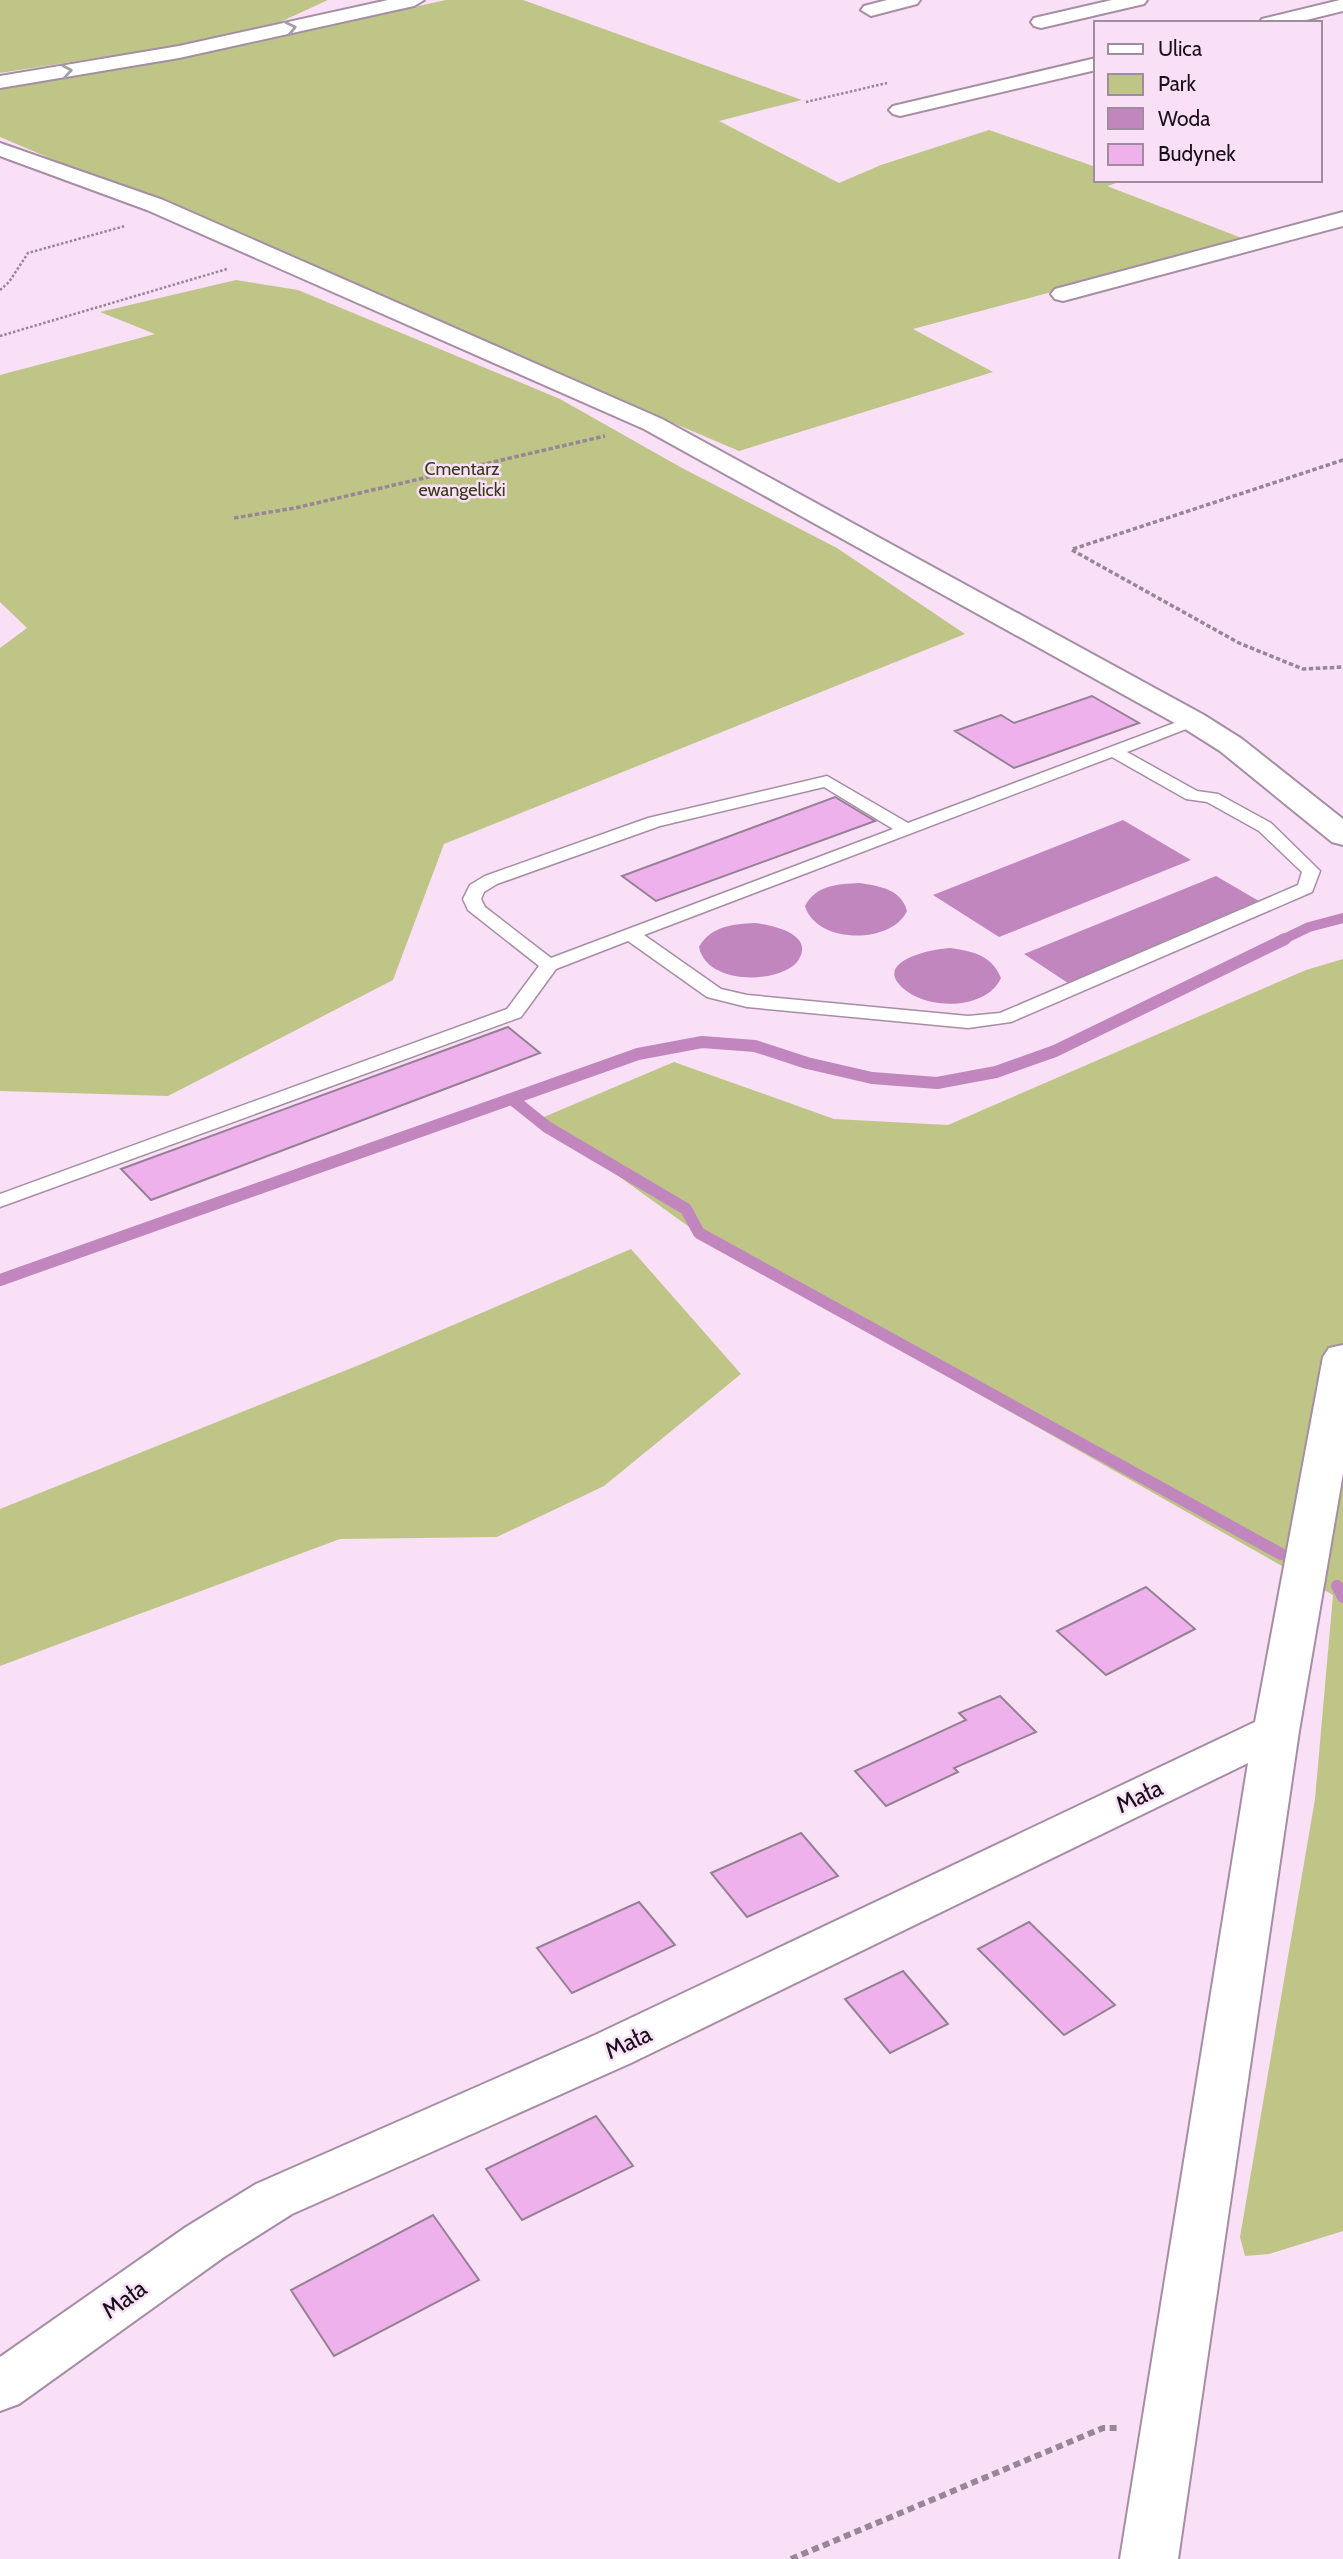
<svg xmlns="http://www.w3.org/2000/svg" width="1343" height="2559" font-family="Cabin,sans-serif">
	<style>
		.green { fill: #bfc587 }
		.water { fill: #c186be }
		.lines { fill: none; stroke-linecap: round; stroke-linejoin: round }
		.stream-far1 { stroke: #c186be; stroke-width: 10 }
		.stream { stroke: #c186be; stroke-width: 12 }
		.building { fill: #efb1eb; stroke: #968094; stroke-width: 2 }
		.service-casing { stroke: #a58ea3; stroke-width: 3 }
		.minor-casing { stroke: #a58ea3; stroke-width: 4 }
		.path-far2 { stroke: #978696; stroke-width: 2.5; stroke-dasharray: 2.5 2; stroke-linecap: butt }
		.path-far1 { stroke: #978696; stroke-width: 3.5; stroke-dasharray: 4.5 2.5; stroke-linecap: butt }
		.path { stroke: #978696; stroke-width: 6; stroke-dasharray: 7 4.5; stroke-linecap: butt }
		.service { fill: #fff; fill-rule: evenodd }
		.minor { fill: #fff; fill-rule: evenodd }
		.oneway { stroke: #a39fa3 }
		.labels { text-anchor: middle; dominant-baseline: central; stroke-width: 5; stroke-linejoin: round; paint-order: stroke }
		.far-park-label { font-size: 18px; fill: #373a17; stroke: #f9e0f7 }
		.near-street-label { font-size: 24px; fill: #181018; stroke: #f9e0f7 }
	</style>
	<rect width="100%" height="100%" fill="#f9e0f7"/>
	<path class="green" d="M 0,0 L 328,0 L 265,29 L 233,37 L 0,73 Z
		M 446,0 L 523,0 L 802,100 L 719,121 L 839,183 L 881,165 L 989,130 L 1096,167 L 1096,180 L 1126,180 L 1107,186 L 1247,240 L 913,329 L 993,372 L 739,451 L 0,137 L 0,86 L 188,56 Z
		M 236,280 L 298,290 L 560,399 L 682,468 L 837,548 L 965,634 L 444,844 L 393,980 L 168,1096 L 0,1091 L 0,648 L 27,628 L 0,602 L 0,375 L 155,334 L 100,312 Z
		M 1343,959 L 1343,2231 L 1269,2254 L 1245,2256 L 1240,2237 L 1315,1799 L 1333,1595 L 706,1239 L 539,1119 L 674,1062 L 834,1119 L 948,1125 L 1306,970 Z
		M 631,1249 L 741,1374 L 604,1486 L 497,1537 L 340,1539 L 0,1666 L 0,1509 L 364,1363 Z"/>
	<path class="water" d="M 1123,820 L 1191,860 L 999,937 L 933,895 Z
		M 1216,876 L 1264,904 L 1071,985 L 1024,954 Z
		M 859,883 C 880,886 901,889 907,911 C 891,945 816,944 805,906 C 816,885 838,884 859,883 Z
		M 755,923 C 770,925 812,933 800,957 C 797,964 791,968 784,971 C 758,983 706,980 699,947 C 711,926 733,924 755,923 Z
		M 950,948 C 972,951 992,955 1001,978 C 987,1009 933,1010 908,992 C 867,963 929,949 950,948 Z"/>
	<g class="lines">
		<path class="stream-far1" d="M 1282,940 L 1309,927 L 1343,918"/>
		<path class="stream" d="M 512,1099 L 547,1127 L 686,1209 L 699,1233 L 1281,1554
			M 0,1280 L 638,1054 L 702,1042 L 755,1046 L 807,1063 L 872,1078 L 937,1083 L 996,1072 L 1055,1051 L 1285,939
			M 1337,1586 L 1343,1597"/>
	</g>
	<path class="building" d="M 1092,696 L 1139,723 L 1014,768 L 955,731 L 1001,715 L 1014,723 Z
		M 835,797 L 875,821 L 656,901 L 622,876 Z
		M 508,1027 L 540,1053 L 151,1200 L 121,1169 Z
		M 1146,1587 L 1195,1629 L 1106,1675 L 1057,1631 Z
		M 1000,1696 L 1036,1732 L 954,1768 L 958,1772 L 886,1806 L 855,1771 L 966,1720 L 959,1713 Z
		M 801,1833 L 838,1876 L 747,1917 L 711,1873 Z
		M 639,1902 L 675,1945 L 572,1993 L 537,1948 Z
		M 1029,1922 L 1115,2005 L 1064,2035 L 978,1949 Z
		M 903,1971 L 948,2024 L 890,2053 L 845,1999 Z
		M 596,2116 L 633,2166 L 522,2220 L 486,2169 Z
		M 433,2215 L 479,2280 L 334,2356 L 291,2290 Z"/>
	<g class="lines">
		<g class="service-casing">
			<path id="service" d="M 1193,716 L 1199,718 L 1201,721 L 1199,724 L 1127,752 L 1197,791 L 1218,794 L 1271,823 L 1320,871 L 1312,892 L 1011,1022 L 968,1028 L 747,1007 L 707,997 L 628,941 L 556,969 L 521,1017 L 0,1207 L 0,1194 L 507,1009 L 539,966 L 468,910 L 463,899 L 470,885 L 485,876 L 648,818 L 827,776 L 908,823 ZM 1112,757 L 1186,799 L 1207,802 L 1259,831 L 1302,872 L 1298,885 L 1000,1013 L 968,1016 L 747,995 L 721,989 L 644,935 ZM 824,787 L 893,829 L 551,958 L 485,907 L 481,899 L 484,892 L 497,884 L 660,826 Z"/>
		</g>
		<g class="minor-casing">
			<path id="minor" d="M 388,0 L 424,0 L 414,6 L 179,58 L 0,88 L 0,76 L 179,46 Z
				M 887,0 L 920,0 L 917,4 L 871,16 L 861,10 L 864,6 Z
				M 1112,0 L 1147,0 L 1144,4 L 1041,28 L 1034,26 L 1031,22 L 1034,18 Z
				M 1340,0 L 1343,0 L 1343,11 L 1294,23 L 1259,23 L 1262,19 Z
				M 1096,58 L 1096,70 L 900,116 L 893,114 L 889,110 L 893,106 Z
				M 0,143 L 163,200 L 662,419 L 1204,715 L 1242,739 L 1343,819 L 1343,845 L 1332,842 L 1220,751 L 1182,727 L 644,429 L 147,210 L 0,156 Z
				M 1343,212 L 1343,226 L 1063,301 L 1055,299 L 1051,294 L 1055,289 Z
				M 1343,1345 L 1343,1473 L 1299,1731 L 1178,2559 L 1120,2559 L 1248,1763 L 631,2063 L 292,2214 L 224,2257 L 19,2404 L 0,2411 L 0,2357 L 186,2227 L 256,2184 L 595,2035 L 1255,1722 L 1323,1357 L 1329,1348 Z"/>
		</g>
		<path class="path-far2" d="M 806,102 L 887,83
			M 0,290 L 9,282 L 28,253 L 125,226
			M 0,336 L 227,269"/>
		<path class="path-far1" d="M 234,518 L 295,508 L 605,436
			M 1073,549 L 1343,460
			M 1072,550 L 1239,643 L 1303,669 L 1343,667"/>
		<path class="path" d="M 791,2559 L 1103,2428 L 1121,2428"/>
		<use href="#service" class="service"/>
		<use href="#minor" class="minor"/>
	</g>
	<defs><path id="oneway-chevron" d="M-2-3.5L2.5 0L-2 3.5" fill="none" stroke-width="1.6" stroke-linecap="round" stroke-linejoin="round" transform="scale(1.75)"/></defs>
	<g class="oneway">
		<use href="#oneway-chevron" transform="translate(291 28) rotate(-13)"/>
		<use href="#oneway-chevron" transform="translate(67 71) rotate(-9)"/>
	</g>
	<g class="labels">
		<g class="far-park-label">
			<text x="462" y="469">Cmentarz<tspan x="462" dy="21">ewangelicki</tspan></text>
		</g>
		<g class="near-street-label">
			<text transform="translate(1139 1796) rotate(-25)">Mała</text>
			<text transform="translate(628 2042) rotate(-25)">Mała</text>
			<text transform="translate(124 2299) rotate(-35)">Mała</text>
		</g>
	</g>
	<rect x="1094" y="21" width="228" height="161" fill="#f9e0f7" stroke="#9f8d9e" stroke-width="2"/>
	<rect x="1108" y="44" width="35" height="10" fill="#ffffff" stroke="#9f8d9e" stroke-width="2"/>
	<text x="1158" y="56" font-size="21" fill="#181018">Ulica</text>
	<rect x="1108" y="74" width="35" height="21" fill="#bfc587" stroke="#9f8d9e" stroke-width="2"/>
	<text x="1158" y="91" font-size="21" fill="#181018">Park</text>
	<rect x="1108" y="108" width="35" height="21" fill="#c186be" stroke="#9f8d9e" stroke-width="2"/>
	<text x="1158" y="126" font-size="21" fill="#181018">Woda</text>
	<rect x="1108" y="144" width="35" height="21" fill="#efb1eb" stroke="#9f8d9e" stroke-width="2"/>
	<text x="1158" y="161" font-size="21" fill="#181018">Budynek</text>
</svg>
